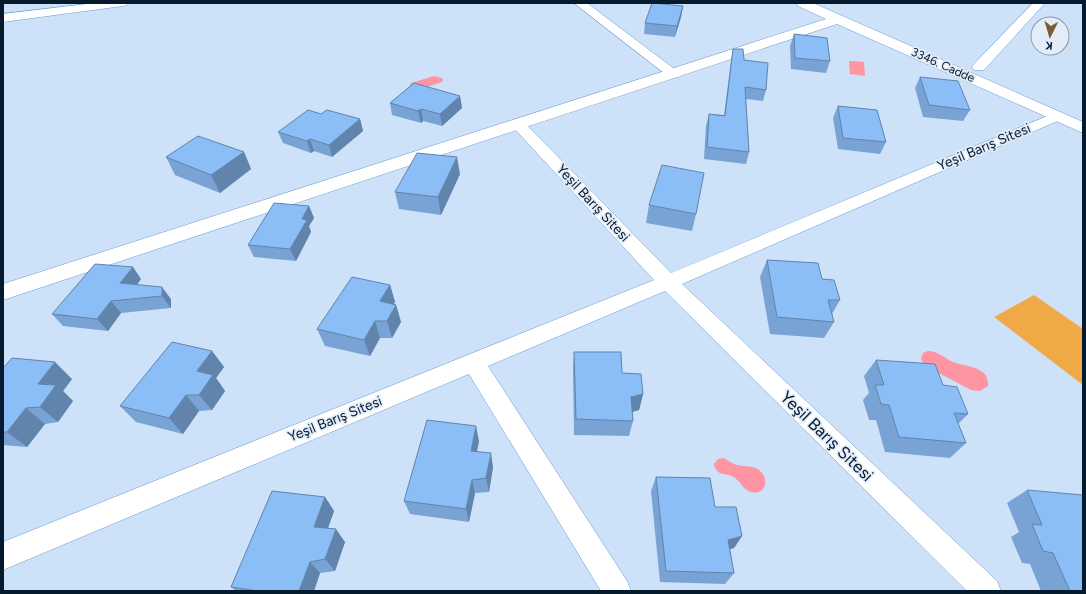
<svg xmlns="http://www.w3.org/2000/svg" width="1086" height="594" font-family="Figtree,sans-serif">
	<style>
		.green { fill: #f0a947 }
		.water { fill: #ff94a3 }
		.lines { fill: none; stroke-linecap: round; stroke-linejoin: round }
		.minor-casing { stroke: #6a9bd2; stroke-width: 1 }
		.tertiary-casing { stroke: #6a9bd2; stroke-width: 1 }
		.minor { fill: #fff; fill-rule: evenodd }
		.tertiary { fill: #fff; fill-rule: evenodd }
		.wall { fill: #78a3d4 }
		.shaded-wall { fill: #6184ac }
		.building { fill: #8bbdf6; stroke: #6184ac }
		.labels { text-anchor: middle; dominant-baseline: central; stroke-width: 3.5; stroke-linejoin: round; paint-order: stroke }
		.far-street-label { font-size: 12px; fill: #061a2e; stroke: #e3edf9 }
		.street-label { font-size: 14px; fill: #061a2e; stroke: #e3edf9 }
		.near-street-label { font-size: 17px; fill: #061a2e; stroke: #e3edf9 }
	</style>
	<rect width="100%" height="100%" fill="#cde1f8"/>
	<path class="green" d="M 1034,295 L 1083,329 L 1083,385 L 994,317 Z"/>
	<path class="water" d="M 849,61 L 864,62 L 865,76 L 850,74 Z
		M 434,76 L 442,78 L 443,80 L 442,82 L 427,87 L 410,86 L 411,83 Z
		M 928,351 C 938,351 944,358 953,362 C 965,367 990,366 988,386 L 980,391 L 971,390 L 931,369 L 925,365 L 921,359 L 923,353 Z
		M 723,458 C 728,460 732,464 737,465 C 745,467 754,465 760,471 C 770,479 765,496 751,492 C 743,490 741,482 735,478 C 726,472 716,477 714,464 L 718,459 Z"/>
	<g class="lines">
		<g class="minor-casing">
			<path id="minor" d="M 95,3 L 129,3 L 127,5 L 123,6 L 3,22 L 3,14 Z
				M 574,3 L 587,3 L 681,74 L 679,77 L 669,77 Z
				M 1033,3 L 1045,3 L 984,70 L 974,70 L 972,67 L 974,64 Z
				M 1057,112 L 1062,113 L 1064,116 L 1062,119 L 682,284 L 997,581 L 1001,591 L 967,591 L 665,291 L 488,366 L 627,581 L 631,591 L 601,591 L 469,374 L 3,570 L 3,542 L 654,280 L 513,127 L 510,124 L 513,121 L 518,119 L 523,121 L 671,273 Z"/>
		</g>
		<g class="tertiary-casing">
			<path id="tertiary" d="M 796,3 L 813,3 L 1083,122 L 1083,133 L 837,24 L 3,300 L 3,284 L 826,19 L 798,6 Z"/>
		</g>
		<use href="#minor" class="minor"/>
		<use href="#tertiary" class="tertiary"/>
	</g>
	<path class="wall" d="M 683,6 L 681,17 L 675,37 L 644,34 L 645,23 Z
		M 794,34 L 830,61 L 826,73 L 791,69 L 790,46 Z
		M 733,49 L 744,60 L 766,90 L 763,101 L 746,99 L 749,152 L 746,164 L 704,159 L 706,126 L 709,114 L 724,115 L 731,61 Z
		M 920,77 L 970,110 L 963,121 L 923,117 L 915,88 Z
		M 460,96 L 462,108 L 442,126 L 423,121 L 421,123 L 392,115 L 390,103 Z
		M 838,106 L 886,142 L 880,154 L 838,149 L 833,118 Z
		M 360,119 L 363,131 L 332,157 L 314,151 L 311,153 L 283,143 L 278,132 Z
		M 244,152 L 251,169 L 220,193 L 175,175 L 166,157 Z
		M 460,174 L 441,215 L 399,209 L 395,192 Z
		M 649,205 L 696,214 L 692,231 L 646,223 Z
		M 309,206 L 314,218 L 309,226 L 311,232 L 296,261 L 254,257 L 248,245 Z
		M 767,260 L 822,279 L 840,300 L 832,314 L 834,322 L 824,338 L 770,334 L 760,277 Z
		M 141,279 L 137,285 L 171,299 L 171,308 L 121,313 L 108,331 L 63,326 L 52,314 Z
		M 390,285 L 395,302 L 394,304 L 396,305 L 401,322 L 392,338 L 380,338 L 370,356 L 325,346 L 317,329 Z
		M 212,351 L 224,367 L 216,378 L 225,391 L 212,410 L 199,411 L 183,434 L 136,422 L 120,406 Z
		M 574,352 L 622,373 L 643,394 L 639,410 L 632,412 L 633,421 L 629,436 L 574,435 L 573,368 Z
		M 876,360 L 943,385 L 968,414 L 958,424 L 966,443 L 950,458 L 885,452 L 876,420 L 869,420 L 863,400 L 869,393 L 864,376 Z
		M 3,368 L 72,379 L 63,391 L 73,401 L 58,422 L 45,424 L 27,447 L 3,445 Z
		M 479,441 L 477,451 L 493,467 L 489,492 L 475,493 L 469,522 L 410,514 L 404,501 Z
		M 656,477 L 715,507 L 742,536 L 734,548 L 730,549 L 734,573 L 725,584 L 660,582 L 651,491 Z
		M 1027,490 L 1083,591 L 1041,591 L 1030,564 L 1022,563 L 1011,537 L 1019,532 L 1007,503 Z
		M 325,497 L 334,511 L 328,528 L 345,542 L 335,571 L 320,573 L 314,591 L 236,591 L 231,587 Z"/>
	<path class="shaded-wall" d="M 683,6 L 681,17 L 675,37 L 677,26 Z
		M 460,96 L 462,108 L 442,126 L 440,114 Z
		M 421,109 L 423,121 L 421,123 L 418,111 Z
		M 360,119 L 363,131 L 332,157 L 329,145 Z
		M 310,139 L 314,151 L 311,153 L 307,141 Z
		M 244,152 L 251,169 L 220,193 L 211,175 Z
		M 457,157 L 460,174 L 441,215 L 438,197 Z
		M 309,206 L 314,218 L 309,226 L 311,232 L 296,261 L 290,249 L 302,219 Z
		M 133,267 L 141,279 L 129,295 L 120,283 Z
		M 390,285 L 395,302 L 386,318 L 380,301 Z
		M 162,287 L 171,299 L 171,308 L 162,296 Z
		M 111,301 L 121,313 L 108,331 L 97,319 Z
		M 396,305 L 401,322 L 392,338 L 387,321 Z
		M 375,321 L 380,338 L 370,356 L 364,340 Z
		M 212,351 L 224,367 L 216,378 L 225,391 L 212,410 L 199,395 L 197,371 Z
		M 55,362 L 72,379 L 63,391 L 73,401 L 58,422 L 40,407 L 38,384 Z
		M 643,394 L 639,410 L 628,413 L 631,397 Z
		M 186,395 L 199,411 L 183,434 L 169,418 Z
		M 26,408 L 45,424 L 27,447 L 7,432 Z
		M 476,426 L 479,441 L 474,465 L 471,451 Z
		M 491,453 L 493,467 L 489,492 L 486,478 Z
		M 472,480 L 475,493 L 469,522 L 466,509 Z
		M 325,497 L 334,511 L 324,539 L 314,527 Z
		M 336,529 L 345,542 L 335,571 L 325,559 Z
		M 742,536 L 734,548 L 720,552 L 728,540 Z
		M 310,562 L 320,573 L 314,591 L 299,591 Z"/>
	<path class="building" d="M 652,3 L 683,6 L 677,26 L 645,23 Z
		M 794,34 L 827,38 L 830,61 L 795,58 Z
		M 733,49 L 743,49 L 744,60 L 768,63 L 766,90 L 745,87 L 749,152 L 707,147 L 709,114 L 725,116 Z
		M 920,77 L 958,81 L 970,110 L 929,105 Z
		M 414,83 L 460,96 L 440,114 L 421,109 L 418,111 L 390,103 Z
		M 838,106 L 877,110 L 886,142 L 843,138 Z
		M 308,110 L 321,114 L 327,110 L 360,119 L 329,145 L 310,139 L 307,141 L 278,132 Z
		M 198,136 L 244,152 L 211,175 L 166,157 Z
		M 417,153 L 457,157 L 438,197 L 395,192 Z
		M 662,165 L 704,173 L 696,214 L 649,205 Z
		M 274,203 L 309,206 L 302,219 L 307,220 L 290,249 L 248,245 Z
		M 767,260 L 818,263 L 822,279 L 834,280 L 840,300 L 828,300 L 834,322 L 777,317 Z
		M 95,264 L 133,267 L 120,283 L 162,287 L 162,296 L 111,301 L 97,319 L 52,314 Z
		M 352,277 L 390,285 L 380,301 L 396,305 L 387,321 L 375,321 L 364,340 L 317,329 Z
		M 172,342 L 212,351 L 197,371 L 213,375 L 199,395 L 186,395 L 169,418 L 120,406 Z
		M 574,352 L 621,352 L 622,373 L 641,374 L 643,394 L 631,397 L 633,421 L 576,419 Z
		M 12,358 L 55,362 L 38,384 L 56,385 L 40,407 L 26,408 L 7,432 L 3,432 L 3,368 Z
		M 876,360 L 935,364 L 943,385 L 957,387 L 968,414 L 954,413 L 966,443 L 899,437 L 889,405 L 881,404 L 875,385 L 884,385 Z
		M 427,420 L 476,426 L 471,451 L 491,453 L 486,478 L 472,480 L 466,509 L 404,501 Z
		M 656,477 L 710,478 L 715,507 L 736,507 L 742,536 L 728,540 L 734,573 L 666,571 Z
		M 1027,490 L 1083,495 L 1083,591 L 1070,591 L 1053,553 L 1043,551 L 1032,524 L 1042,525 Z
		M 272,491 L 325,497 L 314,527 L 336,529 L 325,559 L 310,562 L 299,591 L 258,591 L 231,587 Z"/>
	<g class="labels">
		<g class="far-street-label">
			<text transform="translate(943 65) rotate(24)">3346. Cadde</text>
		</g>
		<g class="street-label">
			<text transform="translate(984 147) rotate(-23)">Yeşil Barış Sitesi</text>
			<text transform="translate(593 203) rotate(47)">Yeşil Barış Sitesi</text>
			<text transform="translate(335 419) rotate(-22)">Yeşil Barış Sitesi</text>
		</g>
		<g class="near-street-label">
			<text transform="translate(827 436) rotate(44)">Yeşil Barış Sitesi</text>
		</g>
	</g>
	<rect width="1086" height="594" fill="none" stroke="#061a2e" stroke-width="8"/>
	<g transform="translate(1050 36) rotate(185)"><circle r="19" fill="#e3edf9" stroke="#8b99a8"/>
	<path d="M0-3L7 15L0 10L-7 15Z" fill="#7c5b32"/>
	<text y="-6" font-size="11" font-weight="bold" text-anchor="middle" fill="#061a2e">K</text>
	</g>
</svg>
